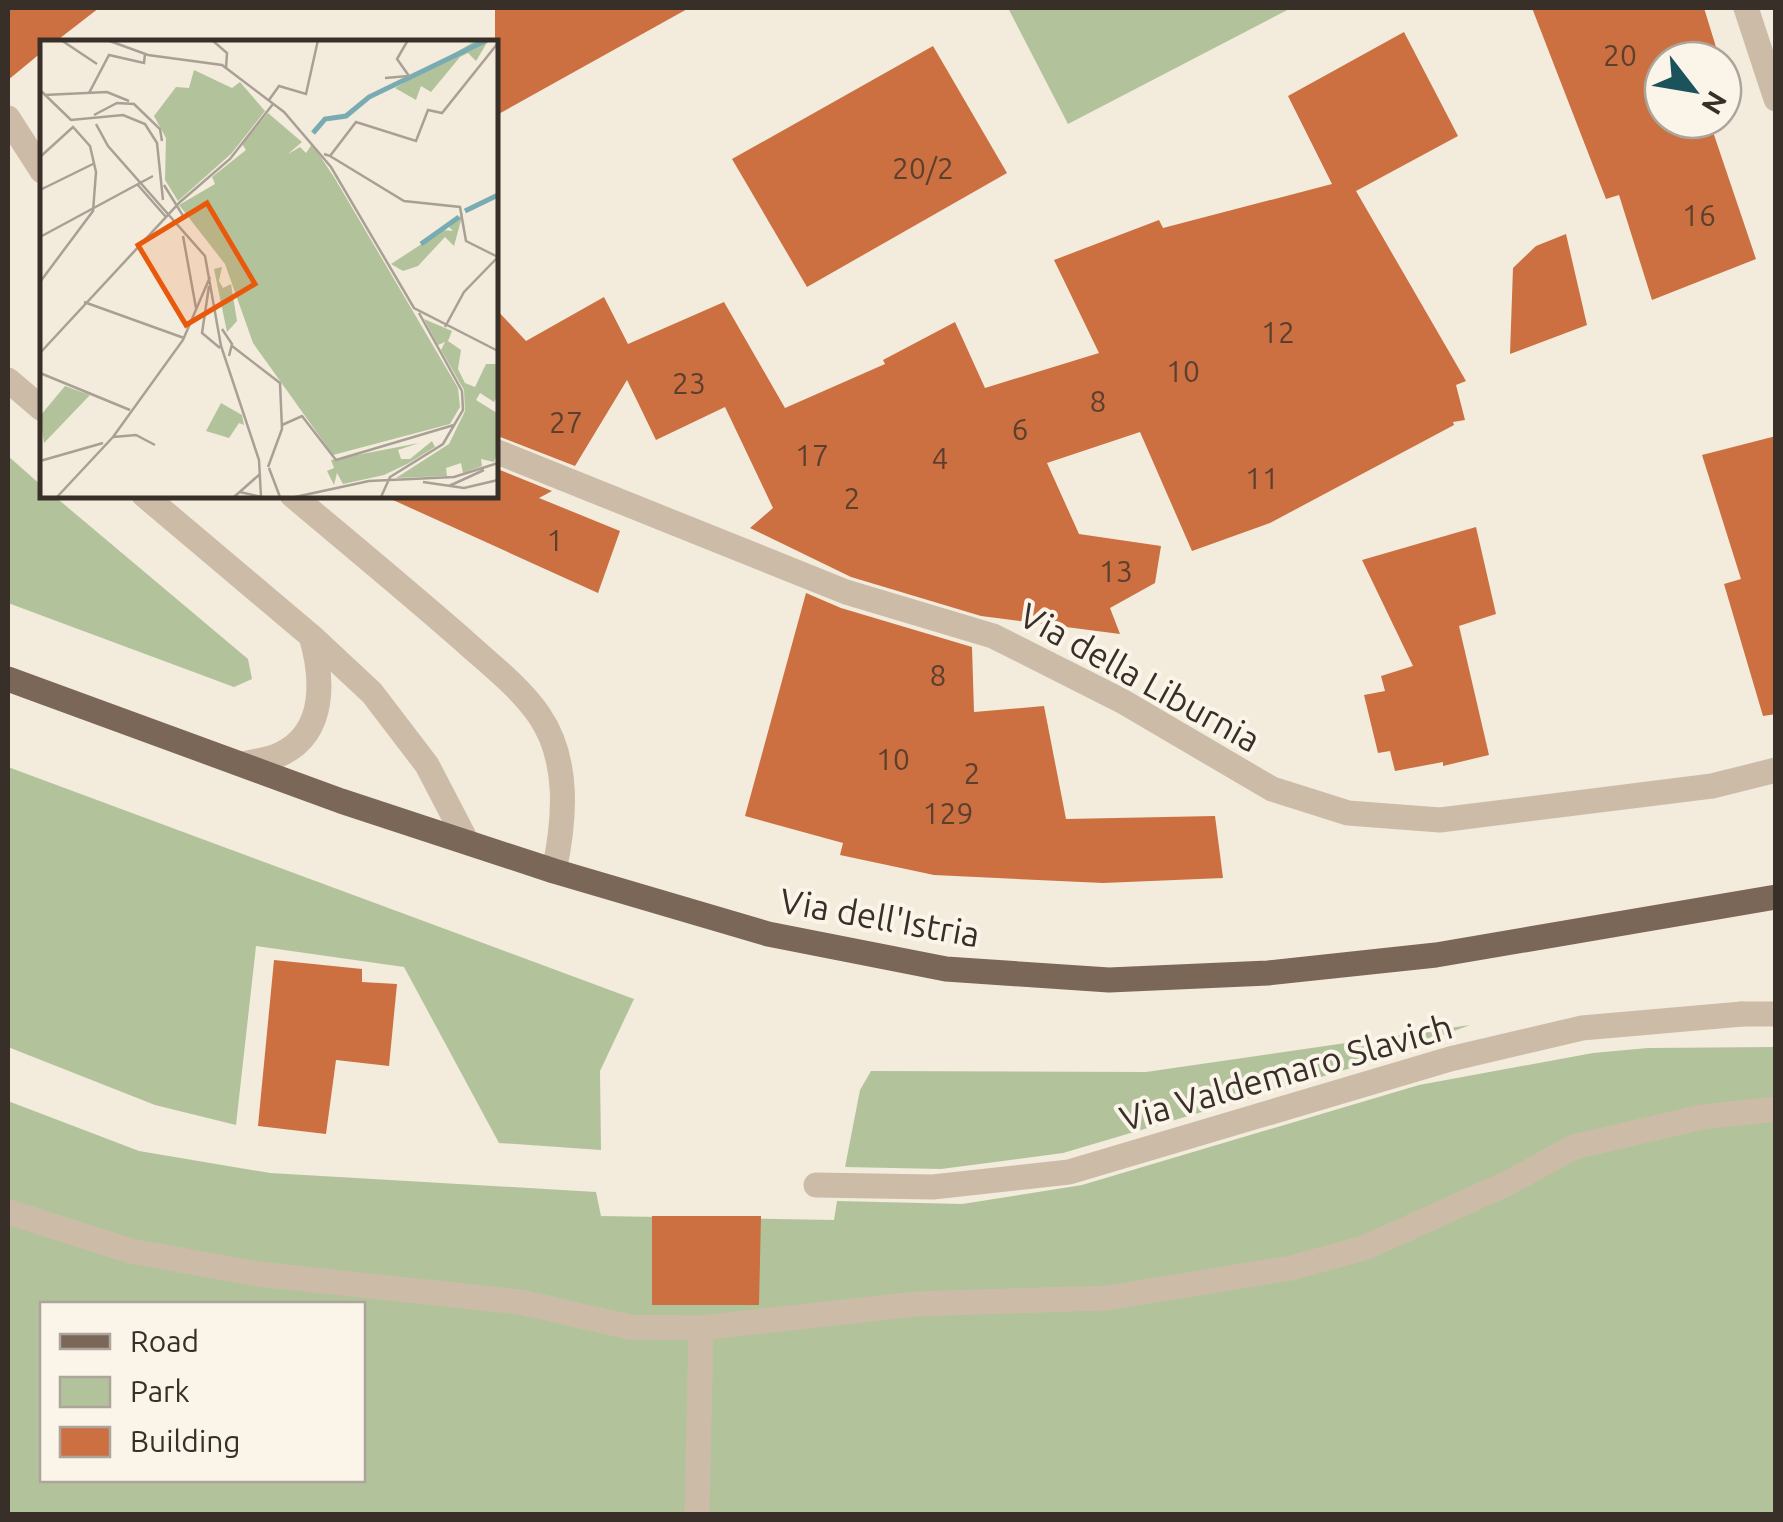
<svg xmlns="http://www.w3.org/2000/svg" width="1783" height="1522" font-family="Ubuntu,sans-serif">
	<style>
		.green { fill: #b2c39b; fill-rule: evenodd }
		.building { fill: #cc7041 }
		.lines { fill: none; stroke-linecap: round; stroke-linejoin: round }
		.service { stroke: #ccbca7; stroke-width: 25 }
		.pedestrian { stroke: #ccbca7; stroke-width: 25 }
		.minor { stroke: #ccbca7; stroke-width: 25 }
		.tertiary { stroke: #ccbca7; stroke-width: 25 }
		.primary { stroke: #7b6758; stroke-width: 25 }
		.labels { text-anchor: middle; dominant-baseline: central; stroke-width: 8; stroke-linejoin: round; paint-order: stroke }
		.number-label { font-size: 30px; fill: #5d3f2e }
		.street-label { font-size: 35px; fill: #382f28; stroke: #fbf4e9 }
		.inset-river { fill: none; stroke: #79abb2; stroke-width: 5 }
		.inset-road { fill: none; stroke: #a8a094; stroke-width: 2.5 }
		.view { fill: #e8590c; fill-opacity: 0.15; stroke: #e8590c; stroke-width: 5 }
		.inset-edge { fill: none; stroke: #382f28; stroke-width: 5 }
	</style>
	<rect width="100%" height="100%" fill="#f3ebdc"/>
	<path class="green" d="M 1008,8 L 1291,8 L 1068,124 Z
		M 8,456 L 42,486 L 42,495 L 53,495 L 248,659 L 252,679 L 234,687 L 8,603 Z
		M 8,767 L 634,999 L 600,1071 L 601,1150 L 499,1143 L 404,967 L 256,946 L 236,1125 L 155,1105 L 8,1047 Z
		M 1470,1025 L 1368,1063 L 1063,1153 L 941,1169 L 845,1167 L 860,1090 L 871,1071 L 1146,1072 Z
		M 1775,1047 L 1775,1514 L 8,1514 L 8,1101 L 139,1151 L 270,1173 L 596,1192 L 601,1216 L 834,1220 L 837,1201 L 962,1204 L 1082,1185 L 1419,1085 L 1593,1053 L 1648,1048 ZM 42,1304 L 362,1304 L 362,1480 L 42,1480 Z"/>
	<path class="building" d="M 8,8 L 99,8 L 55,42 L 42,42 L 42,52 L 8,80 Z
		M 495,8 L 689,8 L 495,116 Z
		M 1532,8 L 1704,8 L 1720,60 L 1663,60 L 1663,120 L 1709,120 L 1756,259 L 1652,300 L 1619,195 L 1606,199 Z
		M 1404,32 L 1458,136 L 1356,191 L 1466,381 L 1456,385 L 1465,420 L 1453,422 L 1454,425 L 1270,523 L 1192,551 L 1140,432 L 1047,463 L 1079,534 L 1161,546 L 1155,583 L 1110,608 L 1120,634 L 981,616 L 851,577 L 750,528 L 773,508 L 725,407 L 656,440 L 627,380 L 575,466 L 495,435 L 495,308 L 526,341 L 604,297 L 628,344 L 724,302 L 785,408 L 885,364 L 883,360 L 955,322 L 985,388 L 1099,353 L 1054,260 L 1159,220 L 1163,228 L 1332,184 L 1288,96 Z
		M 933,46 L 1007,173 L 807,287 L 732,159 Z
		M 1566,234 L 1587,325 L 1510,354 L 1513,268 L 1536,246 Z
		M 1776,436 L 1776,714 L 1763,716 L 1724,584 L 1741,579 L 1702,455 Z
		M 495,468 L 552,491 L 539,498 L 620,531 L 598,593 L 382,495 L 495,495 Z
		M 1476,527 L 1496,614 L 1459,626 L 1489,755 L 1443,766 L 1443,762 L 1395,771 L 1390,751 L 1378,753 L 1364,695 L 1385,691 L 1381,676 L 1413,666 L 1362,560 Z
		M 806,593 L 841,608 L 972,647 L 974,712 L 1044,706 L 1066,819 L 1215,816 L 1223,878 L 1103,883 L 934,875 L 840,855 L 843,843 L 745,816 Z
		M 274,960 L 362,969 L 362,982 L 397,984 L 389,1066 L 336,1060 L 326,1134 L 258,1126 Z
		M 652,1216 L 761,1216 L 759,1305 L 652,1305 Z"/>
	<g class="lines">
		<path class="service" d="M 8,1212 L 131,1251 L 258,1274 L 520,1302 L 630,1327 L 701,1328 L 915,1304 L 1107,1298 L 1291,1268 L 1364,1248 L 1506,1184 L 1574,1147 L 1702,1117 L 1776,1109
			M 697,1514 L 701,1328"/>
		<path class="pedestrian" d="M 816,1185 L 933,1187 L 1069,1172 L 1450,1059 L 1582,1028 L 1742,1014"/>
		<path class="minor" d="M 8,118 L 42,171
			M 8,380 L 42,409
			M 495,451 L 846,592 L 993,636 L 1122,701 L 1272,789 L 1348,813 L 1440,820 L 1712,786 L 1776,770
			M 144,495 L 311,636 L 372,693 L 427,765 L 467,842
			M 292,495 C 349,543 406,590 462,639 C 487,662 519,686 539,715 C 570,760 565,820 554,871
			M 243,764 C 255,761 270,760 281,754 C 327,732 323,677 311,636
			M 1742,1014 L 1776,1014"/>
		<path class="tertiary" d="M 1746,8 L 1776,99"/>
		<path class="primary" d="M 8,679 L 341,801 L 554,871 L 768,934 L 946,969 L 1109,980 L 1268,973 L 1436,955 L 1776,897"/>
	</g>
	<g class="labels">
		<g class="number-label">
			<text x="1620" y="55">20</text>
			<text x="923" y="168">20/2</text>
			<text x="1699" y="215">16</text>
			<text x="1278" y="332">12</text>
			<text x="1183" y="371">10</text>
			<text x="689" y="383">23</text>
			<text x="1098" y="401">8</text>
			<text x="566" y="422">27</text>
			<text x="1020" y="429">6</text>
			<text x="812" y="455">17</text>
			<text x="940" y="458">4</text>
			<text x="1262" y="478">11</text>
			<text x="852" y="498">2</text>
			<text x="555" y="540">1</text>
			<text x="1116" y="571">13</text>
			<text x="938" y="675">8</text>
			<text x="893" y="759">10</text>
			<text x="972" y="773">2</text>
			<text x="948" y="813">129</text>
		</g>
		<g class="street-label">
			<text transform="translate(1140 677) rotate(29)">Via della Liburnia</text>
			<text transform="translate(880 917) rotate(10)">Via dell'Istria</text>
			<text transform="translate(1286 1072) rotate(-16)">Via Valdemaro Slavich</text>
		</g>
	</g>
	<g transform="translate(40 40)">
		<rect width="458" height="458" fill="#f3ebdc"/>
		<path d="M 437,0 L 456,0 L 448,1 L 436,21 L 428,13 L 420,17 L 391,52 L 381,46 L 376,60 L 355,48 ZM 154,30 L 192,48 L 200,42 L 225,71 L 191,114 L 138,161 L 125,140 L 126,98 L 114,76 L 136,47 L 149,48 ZM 228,73 L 262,102 L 248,114 L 260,107 L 266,113 L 272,104 L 294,137 L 418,348 L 420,367 L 410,384 L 293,415 L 213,303 L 185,224 L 139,165 L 175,144 L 172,137 L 206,110 L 202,104 ZM 423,173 L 414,206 L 405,197 L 378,226 L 363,231 L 351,224 L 403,190 L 413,191 L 409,187 ZM 182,227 L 179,241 L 183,248 L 191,244 L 197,281 L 187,292 L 174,229 ZM 384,279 L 412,291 L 408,301 L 421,310 L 418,329 L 425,343 L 435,347 L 446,324 L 457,324 L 457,357 L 454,362 L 440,353 L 436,360 L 457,373 L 457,413 L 454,422 L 441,419 L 442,426 L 423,433 L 421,423 L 406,428 L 407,436 L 356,438 L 409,404 L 425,371 L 424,350 L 401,310 L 405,302 L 398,305 ZM 25,346 L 50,355 L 4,403 L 0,376 ZM 181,363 L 202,375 L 204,385 L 199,383 L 189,398 L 166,391 ZM 392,401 L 395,407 L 369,423 L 344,435 L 303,444 L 297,433 L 294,445 L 287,431 L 294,428 L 291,420 L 379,403 L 358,410 L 361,419 L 370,419 Z" fill="#b2c39b"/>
		<path class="inset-river" d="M 273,93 L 285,79 L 306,76 L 329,57 L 447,0M 425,171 L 458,155M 381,204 L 419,177"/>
		<path class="inset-road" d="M 21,0 L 57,24M 67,0 L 108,15 L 182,25 L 244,72 L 291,127 L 374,268 L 458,311M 172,0 L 187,13 L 186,28M 345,38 L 369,36 L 357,19 L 368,0M 0,50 L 31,80 L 83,75 L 105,84 L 117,103 L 123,160M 49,53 L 69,15 L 104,23 L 105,14M 4,55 L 67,52 L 89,61M 229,60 L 239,46 L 266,54 L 278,0M 54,75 L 77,63 L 94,64 L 120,89 L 122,101M 56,84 L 68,106 L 165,216 L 181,306 L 219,420 L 221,457 L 200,452M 284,114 L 290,116 L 316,82 L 376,101 L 388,70 L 402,73 L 458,3M 290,116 L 364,161 L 420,167 L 426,201 L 458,217M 0,117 L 33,87 L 50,106 L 56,132 L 53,171 L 0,242M 97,144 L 126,177M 124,145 L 145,179M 0,150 L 55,123M 143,196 L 156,268M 0,197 L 113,136M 169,246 L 162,293 L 180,308M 44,262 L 144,298M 405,287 L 424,252 L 458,217M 182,289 L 192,304 L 189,316M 192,306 L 240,343 L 242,389 L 228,427M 0,313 L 140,162 L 190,119 L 233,64M 0,333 L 90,370M 242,385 L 262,376 L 296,420 L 414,385M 73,397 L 96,395 L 115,405M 0,421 L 63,403M 229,428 L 240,457M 383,442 L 424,448 L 458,440M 409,446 L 444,430M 17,457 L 73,397 L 143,300 L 170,237M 194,457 L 220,434M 255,457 L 329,441 L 414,437 L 458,423M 341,457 L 350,437 L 403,404 L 423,370 L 422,351 L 379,273"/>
		<path class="view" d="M 167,163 L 215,244 L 146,285 L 98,205 Z"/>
		<rect width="458" height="458" class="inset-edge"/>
	</g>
	<rect width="1783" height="1522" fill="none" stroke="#382f28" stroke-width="20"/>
	<rect x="40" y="1302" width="325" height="180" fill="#fbf4e9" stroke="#ada59c" stroke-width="2.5"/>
	<rect x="60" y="1334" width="50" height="15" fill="#7b6758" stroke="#ada59c" stroke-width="2.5"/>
	<text x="130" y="1352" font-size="30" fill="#382f28">Road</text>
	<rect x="60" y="1377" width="50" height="30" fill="#b2c39b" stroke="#ada59c" stroke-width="2.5"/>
	<text x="130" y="1402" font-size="30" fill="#382f28">Park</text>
	<rect x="60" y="1427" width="50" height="30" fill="#cc7041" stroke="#ada59c" stroke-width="2.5"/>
	<text x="130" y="1452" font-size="30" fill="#382f28">Building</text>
	<g transform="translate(1693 90) rotate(121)"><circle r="48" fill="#fbf4e9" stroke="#ada59c" stroke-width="2.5"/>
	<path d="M0-8L18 38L0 25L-18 38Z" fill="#1b525c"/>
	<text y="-15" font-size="28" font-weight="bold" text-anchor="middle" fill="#382f28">N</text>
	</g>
</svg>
